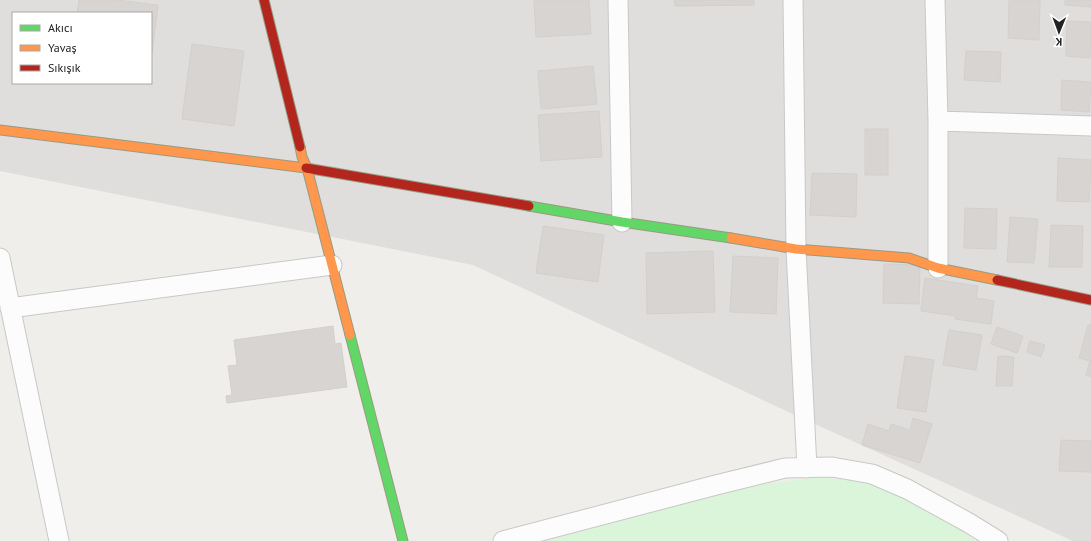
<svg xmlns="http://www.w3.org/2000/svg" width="1091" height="541" font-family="'PT Sans',sans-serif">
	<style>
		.residential { fill: #dfdedc; fill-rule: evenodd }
		.park { fill: #daf5da }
		.building { fill: #d7d4d2; stroke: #d3d0cc }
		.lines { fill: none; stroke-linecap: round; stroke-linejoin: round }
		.street-casing { stroke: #c9c8c7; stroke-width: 21 }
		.fast-casing { stroke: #999a82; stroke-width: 11 }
		.slow-casing { stroke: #999a82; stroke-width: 11 }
		.jam-casing { stroke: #999a82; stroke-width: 11 }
		.street { stroke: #fdfcfc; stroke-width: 19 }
		.fast { stroke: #63d668; stroke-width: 9 }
		.slow { stroke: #ff974d; stroke-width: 9 }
		.jam { stroke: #b3261e; stroke-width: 9 }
	</style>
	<rect width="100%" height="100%" fill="#f0eeeb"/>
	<path class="residential" d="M 0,0 L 1091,0 L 1091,541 L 1073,541 L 795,415 L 473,265 L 0,171 ZM 13,13 L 151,13 L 151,83 L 13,83 Z"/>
	<path class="park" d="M 822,477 L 874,483 L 960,529 L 975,541 L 544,541 L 736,487 Z"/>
	<path class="building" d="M 79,0 L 116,0 L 158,5 L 152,53 L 151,53 L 151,13 L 77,13 Z
		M 534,0 L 589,0 L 591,34 L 536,37 Z
		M 674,0 L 754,0 L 754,5 L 675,6 Z
		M 1009,0 L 1040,0 L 1039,40 L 1008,38 Z
		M 1065,0 L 1091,0 L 1091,7 L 1065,5 Z
		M 1067,21 L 1091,22 L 1090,58 L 1066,56 Z
		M 192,44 L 244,51 L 234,126 L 182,119 Z
		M 966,51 L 1001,52 L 1000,82 L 964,80 Z
		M 593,66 L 597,104 L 541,109 L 538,71 Z
		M 1062,80 L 1091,82 L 1089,112 L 1061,110 Z
		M 599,111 L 602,157 L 541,161 L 538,115 Z
		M 865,129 L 888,129 L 888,175 L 865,175 Z
		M 1058,158 L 1091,160 L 1089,202 L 1057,201 Z
		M 812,173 L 857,174 L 856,217 L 810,215 Z
		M 965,208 L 997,209 L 996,249 L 964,248 Z
		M 1010,217 L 1038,219 L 1034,263 L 1007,262 Z
		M 1051,225 L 1083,226 L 1082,267 L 1049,267 Z
		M 543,226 L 604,235 L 598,282 L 536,273 Z
		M 713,251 L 715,312 L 647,314 L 646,253 Z
		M 733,256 L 778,258 L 776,314 L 730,312 Z
		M 884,264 L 920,265 L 919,304 L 883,303 Z
		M 925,278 L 978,286 L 976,298 L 994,301 L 991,324 L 955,319 L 956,316 L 921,311 Z
		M 1088,325 L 1091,325 L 1091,377 L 1086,375 L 1090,361 L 1079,358 Z
		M 333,326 L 335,344 L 341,343 L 347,387 L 227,403 L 226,396 L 232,395 L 228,366 L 237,365 L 234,340 Z
		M 997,327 L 1023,336 L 1017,353 L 991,344 Z
		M 949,330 L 982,335 L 976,370 L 943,365 Z
		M 1030,341 L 1045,345 L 1041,357 L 1027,352 Z
		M 905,356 L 934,360 L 926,412 L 897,408 Z
		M 998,356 L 1014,357 L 1012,386 L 996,386 Z
		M 913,418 L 932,424 L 920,463 L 862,445 L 868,424 L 889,431 L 891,424 L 910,430 Z
		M 1061,440 L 1091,441 L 1091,472 L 1059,471 Z"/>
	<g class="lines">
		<g class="street-casing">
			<path id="street" d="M 618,0 L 622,222
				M 793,0 L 796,249 L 807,468
				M 935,0 L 938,121 L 938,268
				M 938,121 L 1091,126
				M 0,258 L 59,541
				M 10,308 L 332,265
				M 503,541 L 716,485 L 785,468 L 832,467 L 872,474 L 907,489 L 969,523 L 998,541"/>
		</g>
		<g class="fast-casing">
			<path id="fast" d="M 529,206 L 622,222 L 731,238
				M 350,335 L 403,541"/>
		</g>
		<g class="slow-casing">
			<path id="slow" d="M 0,130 L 306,168
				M 300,147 L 302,157 L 307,168 L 350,335
				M 731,238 L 796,249 L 909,258 L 938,268 L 997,280"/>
		</g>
		<g class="jam-casing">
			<path id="jam" d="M 264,0 L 300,147
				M 306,168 L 529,206
				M 997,280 L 1091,300"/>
		</g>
		<use href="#street" class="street"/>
		<use href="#fast" class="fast"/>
		<use href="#slow" class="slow"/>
		<use href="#jam" class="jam"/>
	</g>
	<rect x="12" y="12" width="140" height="72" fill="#ffffff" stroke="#a7a7a7"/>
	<rect x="20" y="25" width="20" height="6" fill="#63d668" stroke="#a7a7a7"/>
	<text x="48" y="32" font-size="12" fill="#222222">Akıcı</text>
	<rect x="20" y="45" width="20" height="6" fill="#ff974d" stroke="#a7a7a7"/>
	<text x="48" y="52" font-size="12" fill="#222222">Yavaş</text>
	<rect x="20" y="65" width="20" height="6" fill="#b3261e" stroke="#a7a7a7"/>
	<text x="48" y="72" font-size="12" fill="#222222">Sıkışık</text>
	<g transform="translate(1059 32) rotate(181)" stroke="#ffffff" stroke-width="3" paint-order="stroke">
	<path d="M0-3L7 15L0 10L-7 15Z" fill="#222222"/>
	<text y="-6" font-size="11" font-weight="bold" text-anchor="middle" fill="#222222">K</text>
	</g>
</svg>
